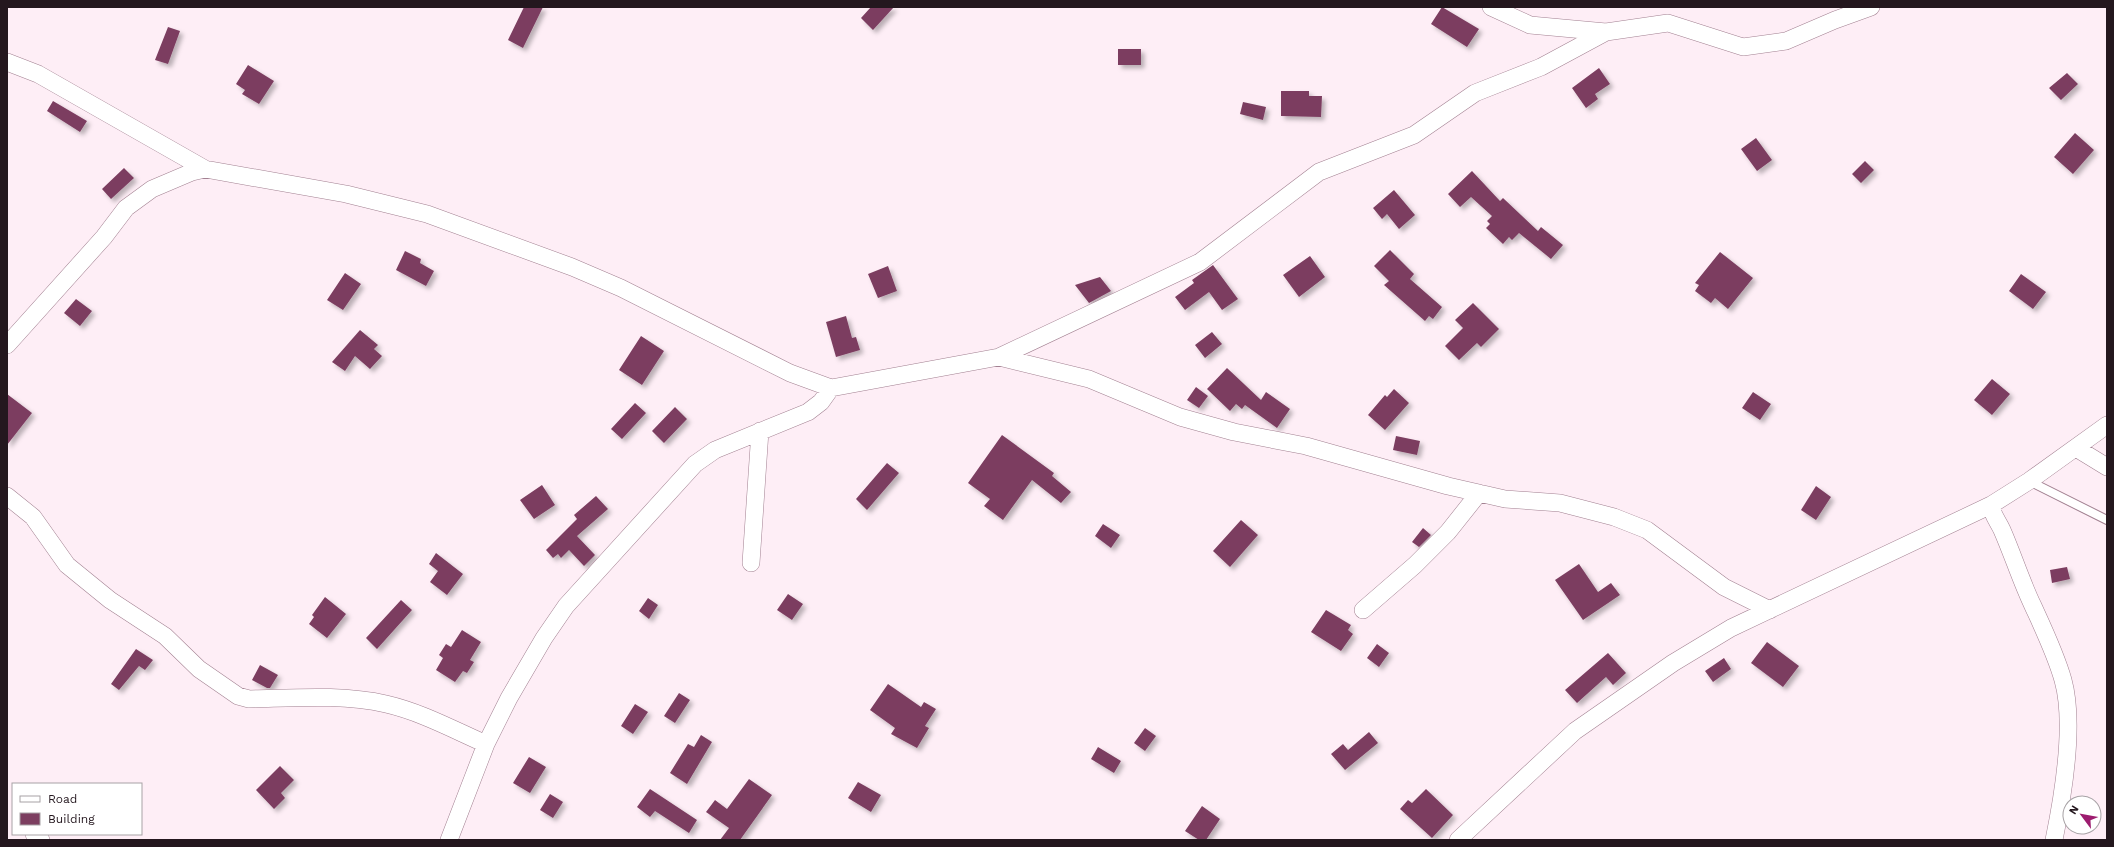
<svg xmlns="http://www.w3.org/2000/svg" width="2114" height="847" font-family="'Work Sans',sans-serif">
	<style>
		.building { fill: #7c3e60; filter: url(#shadow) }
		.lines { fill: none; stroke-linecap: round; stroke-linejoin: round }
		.lane-casing { stroke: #a28091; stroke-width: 10 }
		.street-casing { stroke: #a28091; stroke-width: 18 }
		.lane { stroke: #fff; stroke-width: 8 }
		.street { stroke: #fff; stroke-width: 17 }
	</style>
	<defs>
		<filter id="shadow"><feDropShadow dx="3.5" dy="3.5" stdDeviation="2" flood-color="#0004"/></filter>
	</defs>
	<rect width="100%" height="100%" fill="#feeef6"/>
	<path class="building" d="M 524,7 L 543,7 L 523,48 L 508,40 Z
		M 871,7 L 894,7 L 873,30 L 861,18 Z
		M 1442,7 L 1479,29 L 1467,47 L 1431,24 Z
		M 168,27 L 180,31 L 168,64 L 155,60 Z
		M 1118,49 L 1141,49 L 1141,65 L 1118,65 Z
		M 248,65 L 274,81 L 259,104 L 242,94 L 245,90 L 236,84 Z
		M 1599,68 L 1610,84 L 1595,94 L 1598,99 L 1586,108 L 1572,88 Z
		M 2067,73 L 2078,84 L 2061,100 L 2049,88 Z
		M 1281,91 L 1309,91 L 1309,96 L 1322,96 L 1321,117 L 1281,116 Z
		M 53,101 L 87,121 L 80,132 L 47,111 Z
		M 1243,102 L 1266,107 L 1263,120 L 1240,114 Z
		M 2075,133 L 2094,150 L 2073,174 L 2054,157 Z
		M 1756,138 L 1772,160 L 1757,171 L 1741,149 Z
		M 1865,161 L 1874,170 L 1861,183 L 1852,174 Z
		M 124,168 L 134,178 L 111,199 L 102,189 Z
		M 1472,171 L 1500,201 L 1503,198 L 1538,231 L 1541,227 L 1563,245 L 1551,259 L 1519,233 L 1512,240 L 1509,237 L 1503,244 L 1486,228 L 1490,224 L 1487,221 L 1492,216 L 1471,197 L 1460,207 L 1448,194 Z
		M 1394,190 L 1415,215 L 1399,229 L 1387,214 L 1382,219 L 1373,208 Z
		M 1390,250 L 1414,274 L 1410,279 L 1442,307 L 1433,319 L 1429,316 L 1425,321 L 1384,285 L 1389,281 L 1374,266 Z
		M 405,251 L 421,259 L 420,263 L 434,271 L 426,286 L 396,270 Z
		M 1720,252 L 1753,278 L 1728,309 L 1715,298 L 1711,303 L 1695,291 L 1699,285 L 1695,283 Z
		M 1310,256 L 1325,277 L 1299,297 L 1283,275 Z
		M 1213,265 L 1238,299 L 1222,310 L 1209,292 L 1185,310 L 1175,297 L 1194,283 L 1192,280 Z
		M 888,266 L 897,291 L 878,298 L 868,274 Z
		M 345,273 L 361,284 L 343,310 L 327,300 Z
		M 2021,274 L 2046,292 L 2033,309 L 2009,291 Z
		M 1100,277 L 1111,291 L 1089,303 L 1075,285 Z
		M 76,299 L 92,311 L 80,326 L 64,313 Z
		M 1473,303 L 1499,329 L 1481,347 L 1477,343 L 1459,360 L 1445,346 L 1463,328 L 1455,320 Z
		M 846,316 L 852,338 L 856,337 L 860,350 L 836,357 L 826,322 Z
		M 360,330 L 378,345 L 374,349 L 382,356 L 370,369 L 355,356 L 345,371 L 332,362 Z
		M 1212,332 L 1222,344 L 1205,358 L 1195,345 Z
		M 641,336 L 664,351 L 642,385 L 619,370 Z
		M 1227,368 L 1261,400 L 1266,392 L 1290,409 L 1277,428 L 1245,405 L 1242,409 L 1236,404 L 1230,411 L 1207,389 Z
		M 1992,379 L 2010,394 L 1992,415 L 1974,400 Z
		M 1196,387 L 1208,396 L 1199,408 L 1187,400 Z
		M 1394,389 L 1409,403 L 1385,430 L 1368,415 L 1385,395 L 1387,397 Z
		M 1753,392 L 1771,404 L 1760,420 L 1742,408 Z
		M 7,394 L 32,413 L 7,445 Z
		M 635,403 L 646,413 L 622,439 L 611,429 Z
		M 675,407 L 687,419 L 664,443 L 652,431 Z
		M 1002,435 L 1054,473 L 1052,476 L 1071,492 L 1061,503 L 1032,480 L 1003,520 L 984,506 L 990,499 L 968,483 Z
		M 1396,436 L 1420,441 L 1417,455 L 1393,450 Z
		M 887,463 L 899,473 L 867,510 L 856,499 Z
		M 542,485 L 555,505 L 534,519 L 520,500 Z
		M 1816,486 L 1831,497 L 1816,520 L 1801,510 Z
		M 596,496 L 608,509 L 577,536 L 595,555 L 584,566 L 569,550 L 561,558 L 558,554 L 553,558 L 546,550 L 577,519 L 574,515 Z
		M 1241,520 L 1258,535 L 1230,567 L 1213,551 Z
		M 1103,524 L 1120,535 L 1111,548 L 1095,536 Z
		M 1423,528 L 1431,535 L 1419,547 L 1412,542 Z
		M 436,553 L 463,574 L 447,595 L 430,582 L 438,571 L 429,564 Z
		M 1579,564 L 1598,592 L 1611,583 L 1620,595 L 1583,620 L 1555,580 Z
		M 2067,567 L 2070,579 L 2052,583 L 2050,570 Z
		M 788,594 L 803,604 L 792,620 L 777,610 Z
		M 325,597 L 346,614 L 327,638 L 309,624 L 314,617 L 312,615 Z
		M 648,598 L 658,605 L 649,619 L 639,611 Z
		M 401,600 L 412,610 L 377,649 L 366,638 Z
		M 1326,610 L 1351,625 L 1348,630 L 1353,634 L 1341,651 L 1311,632 Z
		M 462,630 L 481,642 L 470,660 L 474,662 L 467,673 L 463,671 L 455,682 L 436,670 L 443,658 L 439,655 L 446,644 L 451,647 Z
		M 1767,642 L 1799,666 L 1783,687 L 1751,663 Z
		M 1377,644 L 1389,653 L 1379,667 L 1367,658 Z
		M 136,649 L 153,660 L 145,670 L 139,666 L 119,690 L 111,684 Z
		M 1608,653 L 1626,673 L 1613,685 L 1606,677 L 1577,703 L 1565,690 Z
		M 1724,658 L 1731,669 L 1713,682 L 1705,671 Z
		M 260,665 L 278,675 L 270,688 L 267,688 L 252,680 Z
		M 888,684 L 921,707 L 924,702 L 936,709 L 925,726 L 929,728 L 917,748 L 891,734 L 895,728 L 870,710 Z
		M 679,693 L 690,700 L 675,723 L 664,716 Z
		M 635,704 L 648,712 L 633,734 L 621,726 Z
		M 1145,728 L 1156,736 L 1145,751 L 1134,743 Z
		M 1369,732 L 1378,743 L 1345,770 L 1331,754 L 1343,744 L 1348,750 Z
		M 701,735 L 712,742 L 687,784 L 670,773 L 688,744 L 694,747 Z
		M 1098,747 L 1121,761 L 1114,773 L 1091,759 Z
		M 529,757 L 546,767 L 530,793 L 513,783 Z
		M 280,766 L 294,780 L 281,793 L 285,798 L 274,809 L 256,790 Z
		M 749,779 L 772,795 L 740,840 L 720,840 L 729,828 L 706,812 L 715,800 L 727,809 Z
		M 858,782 L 881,795 L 871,812 L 848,798 Z
		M 650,789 L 697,820 L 689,833 L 655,811 L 650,817 L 637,807 Z
		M 1426,789 L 1453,815 L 1432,838 L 1400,809 L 1408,800 L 1412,803 Z
		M 550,794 L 563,802 L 553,818 L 540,810 Z
		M 1202,806 L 1220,819 L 1206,840 L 1199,840 L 1185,831 Z"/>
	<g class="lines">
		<g class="lane-casing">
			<path id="lane" d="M 2029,481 L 2107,520"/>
		</g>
		<g class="street-casing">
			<path id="street" d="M 1491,7 L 1530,25 L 1606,32
				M 7,62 L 38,74 L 205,169
				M 7,345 L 104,237 L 126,208 L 152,189 L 192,172 L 205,169 L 346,194 L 427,214 L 572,267 L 621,288 L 790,373 L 831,388 L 999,357 L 1200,262 L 1319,172 L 1414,135 L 1475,93 L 1541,67 L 1606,32 L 1668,23 L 1743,47 L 1786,41 L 1835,20 L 1871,7
				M 999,357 L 1089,379 L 1180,417 L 1234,432 L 1306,446 L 1448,486 L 1505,499 L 1560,503 L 1614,517 L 1647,530 L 1724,587 L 1770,610
				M 2076,448 L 2107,467
				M 7,496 L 33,517 L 67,565 L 110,600 L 165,636 L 199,669 L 238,696 L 249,699 C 295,698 342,694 386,704 C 421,712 454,730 486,744
				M 1991,505 C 1992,515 1998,521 2002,530 C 2013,555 2021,581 2033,606 C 2044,630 2056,655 2063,680 C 2075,723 2063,796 2054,840
				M 751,563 L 760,431
				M 1363,610 L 1415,565 L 1448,532 L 1479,493
				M 34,834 L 41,840
				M 449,840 L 486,744 L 509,698 L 544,638 L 566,606 L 695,464 L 715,450 L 808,412 L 821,402 L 831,388
				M 1458,840 L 1575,731 L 1673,663 L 1731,628 L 1991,505 L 2029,481 L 2107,425"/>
		</g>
		<use href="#lane" class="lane"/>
		<use href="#street" class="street"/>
	</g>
	<rect width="2114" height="847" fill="none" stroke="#24171e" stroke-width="16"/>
	<rect x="12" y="783" width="130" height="52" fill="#ffffff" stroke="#a7a2a5"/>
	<rect x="20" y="796" width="20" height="6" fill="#ffffff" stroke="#a7a2a5"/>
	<text x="48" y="803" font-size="12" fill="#24171e">Road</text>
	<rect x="20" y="813" width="20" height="12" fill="#7c3e60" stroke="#a7a2a5"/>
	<text x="48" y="823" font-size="12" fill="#24171e">Building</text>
	<g transform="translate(2082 815) rotate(302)"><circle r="19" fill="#ffffff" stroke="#a7a2a5"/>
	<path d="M0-3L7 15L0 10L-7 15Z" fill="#9d1c6f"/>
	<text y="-6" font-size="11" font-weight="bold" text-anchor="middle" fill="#24171e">N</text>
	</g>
</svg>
